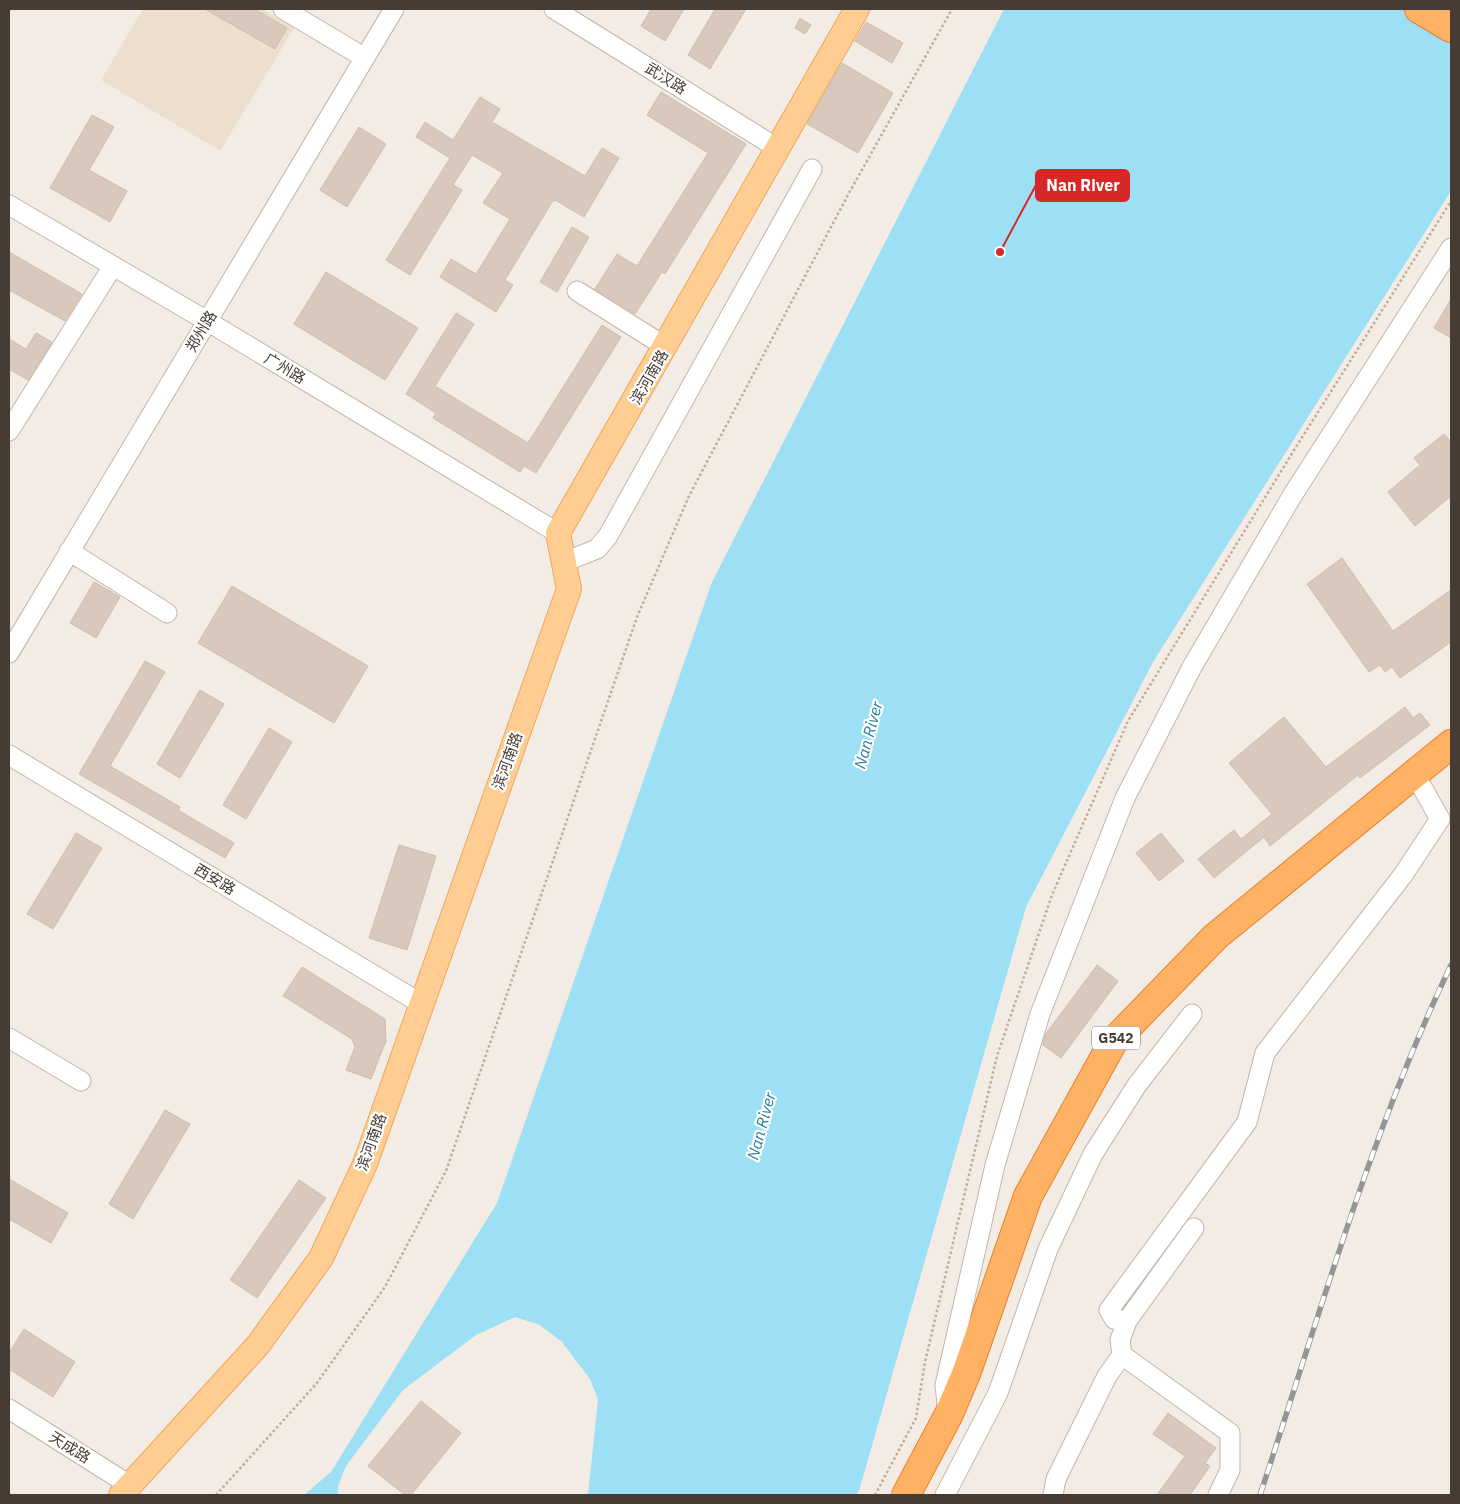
<svg xmlns="http://www.w3.org/2000/svg" width="1460" height="1504" font-family="'IBM Plex Sans','Noto Sans SC',sans-serif">
	<style>
		.education { fill: #eddfce }
		.water { fill: #9ddff4 }
		.building { fill: #d8c9bc; stroke: #d1bcac }
		.lines { fill: none; stroke-linecap: round; stroke-linejoin: round }
		.minor-casing { stroke: #c2b5aa; stroke-width: 21 }
		.major-casing { stroke: #eaa75c; stroke-width: 26 }
		.highway-casing { stroke: #e5822d; stroke-width: 30 }
		.path { stroke: #c2ab97; stroke-width: 2.5; stroke-dasharray: 2.5 2.5; stroke-linecap: butt }
		.minor { stroke: #fff; stroke-width: 19 }
		.major { stroke: #ffcd92; stroke-width: 24 }
		.highway { stroke: #ffb164; stroke-width: 28 }
		.rail-casing { stroke: #959595; stroke-width: 5.5 }
		.rail { stroke: #fff; stroke-width: 4; stroke-dasharray: 11; stroke-linecap: butt }
		.labels { text-anchor: middle; dominant-baseline: central; stroke-width: 4.5; stroke-linejoin: round; paint-order: stroke }
		.shield { fill: #fff; stroke: #7e7671; stroke-width: 1 }
		.shield-label { font-size: 14px; font-weight: bold; fill: #463c34 }
		.street-label { font-size: 15px; fill: #463c34; stroke: #fff }
		.water-label { font-size: 16px; font-style: italic; fill: #25809e; stroke: #fff }
		.leader { fill: none; stroke: #d62828; stroke-width: 2 }
		.callout-dot { fill: #d62828; stroke: #fff; stroke-width: 2 }
		.callout { fill: #d62828; stroke: #d62828; stroke-width: 2 }
		.callout-label { font-size: 16px; text-anchor: middle; font-weight: bold; fill: #fff }
	</style>
	<rect width="100%" height="100%" fill="#f3ece5"/>
	<path class="education" d="M 143,9 L 262,9 L 294,28 L 220,151 L 101,80 Z"/>
	<path class="water" d="M 1004,9 L 1451,9 L 1451,191 L 1153,662 L 1026,907 L 859,1491 L 856,1495 L 588,1495 L 598,1399 L 590,1379 L 562,1342 L 540,1325 L 515,1317 L 476,1335 L 403,1390 L 346,1466 L 338,1486 L 338,1495 L 304,1495 L 331,1472 L 497,1203 L 712,582 Z"/>
	<path class="building" d="M 205,9 L 254,9 L 287,28 L 275,49 Z
		M 651,9 L 684,9 L 665,41 L 641,26 Z
		M 715,9 L 746,9 L 710,69 L 688,55 Z
		M 800,18 L 811,25 L 805,34 L 795,28 Z
		M 866,22 L 903,43 L 892,63 L 855,41 Z
		M 842,63 L 893,93 L 858,153 L 807,124 Z
		M 661,92 L 746,144 L 665,274 L 662,272 L 635,314 L 595,289 L 617,254 L 637,266 L 708,153 L 647,115 Z
		M 480,97 L 500,109 L 492,122 L 585,176 L 602,148 L 619,158 L 584,217 L 555,200 L 552,202 L 505,280 L 513,285 L 496,312 L 440,277 L 451,259 L 476,274 L 510,219 L 483,203 L 503,173 L 472,155 L 453,185 L 462,190 L 410,275 L 386,260 L 450,158 L 416,137 L 425,122 L 453,140 Z
		M 92,115 L 114,127 L 89,170 L 127,191 L 110,222 L 50,188 Z
		M 359,127 L 386,144 L 347,207 L 320,190 Z
		M 572,227 L 589,237 L 557,292 L 540,282 Z
		M 9,252 L 82,294 L 65,321 L 9,290 Z
		M 326,272 L 418,328 L 385,380 L 294,324 Z
		M 1451,299 L 1451,338 L 1434,328 Z
		M 456,313 L 474,324 L 435,386 L 528,443 L 602,325 L 621,337 L 536,473 L 524,466 L 520,472 L 433,418 L 436,413 L 406,394 Z
		M 36,333 L 52,342 L 28,380 L 9,369 L 9,339 L 26,349 Z
		M 1444,434 L 1451,442 L 1451,496 L 1415,526 L 1388,492 L 1420,465 L 1414,458 Z
		M 1342,558 L 1393,631 L 1451,590 L 1451,642 L 1400,678 L 1392,667 L 1385,672 L 1380,665 L 1369,672 L 1307,584 Z
		M 94,582 L 120,597 L 96,638 L 70,623 Z
		M 232,586 L 368,666 L 334,723 L 198,643 Z
		M 145,661 L 165,672 L 110,766 L 180,807 L 178,810 L 234,843 L 225,858 L 79,774 Z
		M 200,690 L 224,704 L 180,778 L 157,764 Z
		M 1405,707 L 1413,718 L 1420,713 L 1430,725 L 1360,778 L 1358,775 L 1270,846 L 1264,837 L 1214,878 L 1198,859 L 1234,830 L 1241,839 L 1272,814 L 1229,763 L 1284,717 L 1326,767 Z
		M 269,728 L 292,742 L 246,819 L 223,805 Z
		M 76,833 L 102,848 L 53,929 L 27,914 Z
		M 1161,833 L 1184,861 L 1159,881 L 1136,853 Z
		M 399,845 L 436,856 L 407,950 L 369,938 Z
		M 1097,965 L 1118,981 L 1061,1058 L 1043,1045 L 1045,1035 Z
		M 302,967 L 385,1019 L 386,1041 L 371,1079 L 346,1070 L 355,1047 L 352,1039 L 283,996 Z
		M 165,1110 L 190,1124 L 133,1219 L 109,1204 Z
		M 9,1179 L 68,1213 L 51,1243 L 9,1219 Z
		M 299,1180 L 326,1198 L 257,1298 L 230,1280 Z
		M 24,1329 L 75,1362 L 53,1397 L 9,1369 L 9,1353 Z
		M 421,1401 L 461,1433 L 411,1495 L 405,1495 L 368,1466 Z
		M 1168,1413 L 1216,1448 L 1205,1463 L 1210,1466 L 1190,1495 L 1157,1495 L 1185,1456 L 1153,1434 Z"/>
	<g class="lines">
		<g class="minor-casing">
			<path id="minor" d="M 283,9 L 365,58
				M 554,9 L 777,148
				M 9,205 L 207,321 L 558,533
				M 577,291 L 666,347
				M 9,431 L 113,266
				M 69,551 L 167,613
				M 564,562 L 597,549 L 608,536 L 812,169
				M 9,653 L 394,9
				M 9,755 L 420,1003
				M 9,1038 L 81,1081
				M 1127,1321 L 1114,1319 L 1109,1310 L 1247,1122 L 1265,1053 L 1403,875 L 1440,819 L 1422,787 L 1412,775
				M 1122,1355 L 1230,1433 L 1230,1470 L 1218,1495
				M 9,1409 L 131,1486
				M 948,1413 L 945,1385 L 995,1165 L 1040,1014 L 1125,798 L 1192,667 L 1292,496 L 1451,248
				M 945,1495 L 998,1393 L 1048,1249 L 1093,1154 L 1137,1085 L 1192,1014
				M 1053,1495 L 1056,1479 L 1107,1376 L 1122,1355 L 1120,1340 L 1127,1321 L 1194,1228"/>
		</g>
		<g class="major-casing">
			<path id="major" d="M 121,1495 L 258,1345 L 321,1258 L 365,1164 L 569,589 L 558,533 L 857,9"/>
		</g>
		<g class="highway-casing">
			<path id="highway" d="M 1419,9 L 1451,28
				M 906,1495 L 949,1414 L 966,1374 L 1028,1196 L 1113,1042 L 1215,937 L 1451,744"/>
		</g>
		<path class="path" d="M 216,1495 L 317,1383 L 385,1287 L 446,1171 L 637,617 L 689,496 L 849,193 L 952,9
			M 875,1495 L 916,1418 L 925,1362 L 997,1056 L 1052,895 L 1128,721 L 1296,447 L 1451,201"/>
		<use href="#minor" class="minor"/>
		<use href="#major" class="major"/>
		<use href="#highway" class="highway"/>
		<g class="rail-casing">
			<path id="rail" d="M 1260,1495 C 1319,1317 1370,1134 1451,965"/>
		</g>
		<use href="#rail" class="rail"/>
	</g>
	<g class="labels">
		<rect class="shield" x="1092" y="1026.5" width="48" height="23" rx="4"/>
		<g class="shield-label">
			<text x="1116" y="1038">G542</text>
		</g>
		<g class="street-label">
			<text transform="translate(666 78) rotate(32)">武汉路</text>
			<text transform="translate(201 331) rotate(-59)">郑州路</text>
			<text transform="translate(285 368) rotate(31)">广州路</text>
			<text transform="translate(649 377) rotate(-60)">滨河南路</text>
			<text transform="translate(507 761) rotate(-70)">滨河南路</text>
			<text transform="translate(215 879) rotate(31)">西安路</text>
			<text transform="translate(371 1142) rotate(-70)">滨河南路</text>
			<text transform="translate(70 1447) rotate(32)">天成路</text>
		</g>
		<g class="water-label">
			<text transform="translate(868 735) rotate(-75)">Nan River</text>
			<text transform="translate(761 1126) rotate(-75)">Nan River</text>
		</g>
	</g>
	<path class="leader" d="M1000 252L1036 185"/>
	<circle class="callout-dot" cx="1000" cy="252" r="5"/>
	<rect class="callout" x="1036" y="170" width="93" height="31" rx="5"/>
	<g class="callout-label">
		<text x="1083" y="191">Nan River</text>
	</g>
	<rect width="1460" height="1504" fill="none" stroke="#463c34" stroke-width="20"/>
</svg>
